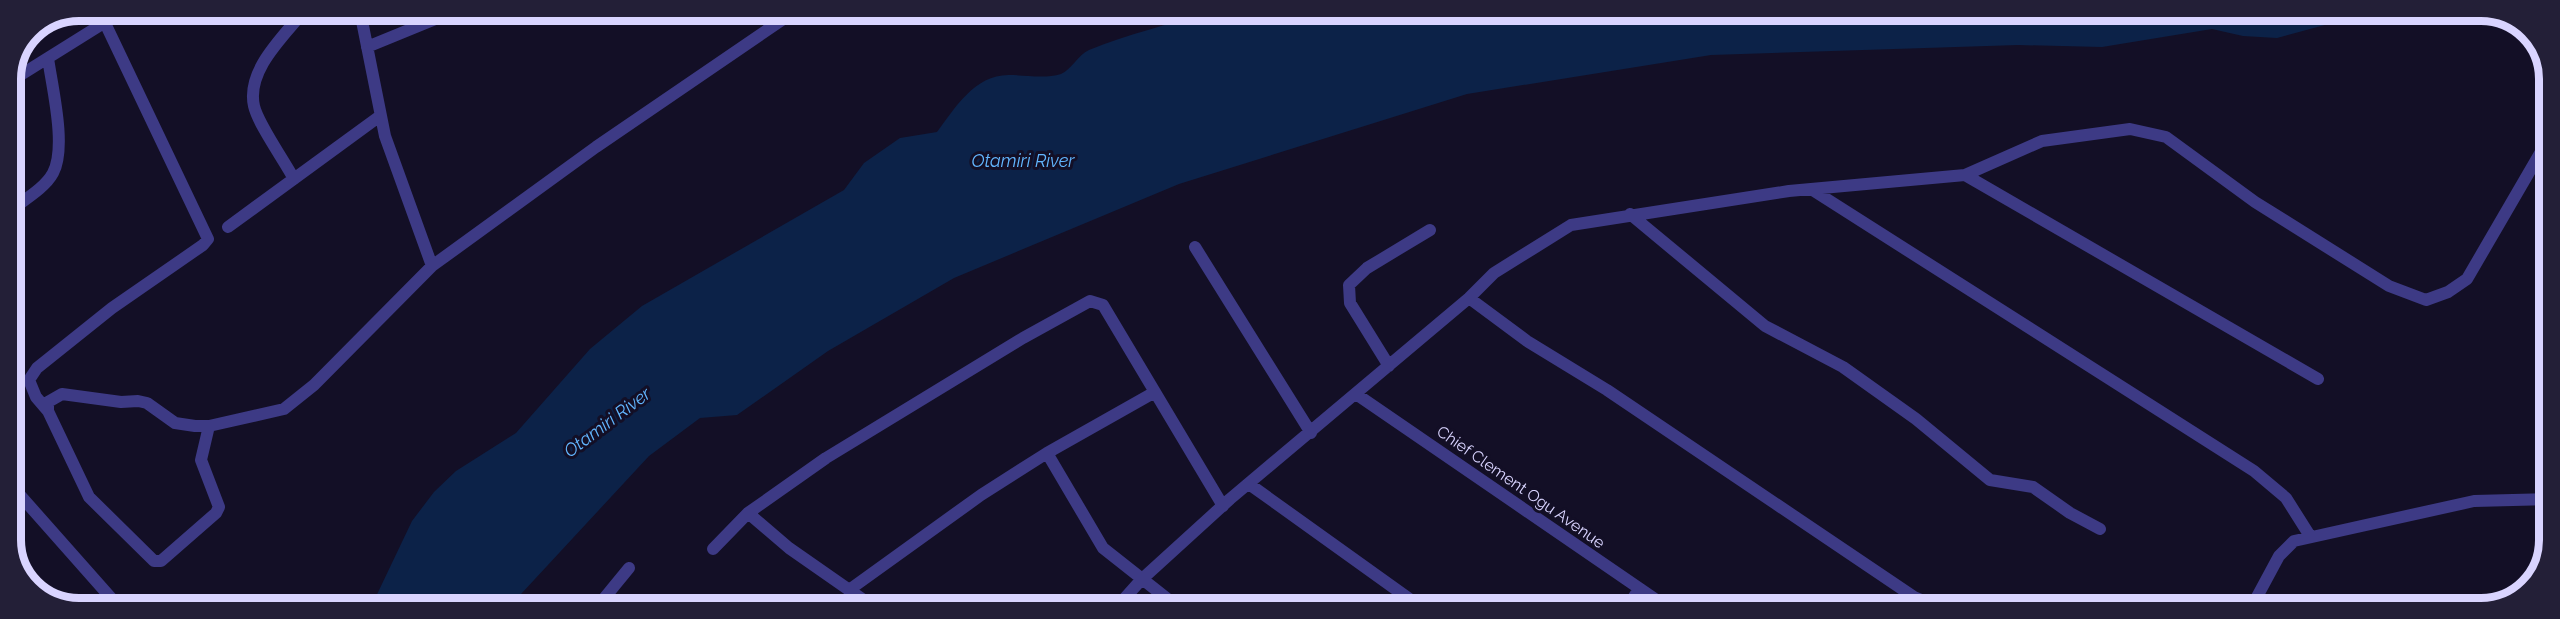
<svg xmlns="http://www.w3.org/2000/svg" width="2560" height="619" font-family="Raleway,sans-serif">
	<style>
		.water { fill: #0c2248 }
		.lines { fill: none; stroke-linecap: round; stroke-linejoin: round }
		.street { stroke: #3d3a85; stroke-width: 12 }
		.labels { text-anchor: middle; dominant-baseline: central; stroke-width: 6; stroke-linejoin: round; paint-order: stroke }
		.street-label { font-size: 16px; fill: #d9d4ff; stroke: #130f26 }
		.water-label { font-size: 18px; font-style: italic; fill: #62b6ff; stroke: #130f26 }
		.rim { fill: none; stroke: #d9d4ff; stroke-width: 8 }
	</style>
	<rect width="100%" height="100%" fill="#130f26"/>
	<path class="water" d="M 1212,11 L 2391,12 L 2347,19 L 2277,38 L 2243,36 L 2212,29 L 2102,47 L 2018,45 L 1711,55 L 1467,94 L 1179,184 L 954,278 L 828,351 L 737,415 L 700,418 L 649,456 L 509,607 L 371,607 L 412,521 L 434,492 L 456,471 L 516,433 L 590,349 L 642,306 L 844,190 L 864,163 L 900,138 L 937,132 C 955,108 975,74 1010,75 C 1025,75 1045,79 1061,74 C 1071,70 1078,55 1089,50 C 1128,34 1171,24 1212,11 Z"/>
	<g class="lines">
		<path class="street" d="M 360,11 L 385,136 L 432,266
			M 367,47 L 455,11
			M 11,81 L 123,11
			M 1965,175 L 2318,379
			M 294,179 C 284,160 258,124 254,106 C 246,70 284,36 304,11
			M 1811,189 L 2254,471 L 2286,498 L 2310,536
			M 11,210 C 24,200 45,188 53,173 C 67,147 52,87 48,58
			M 1630,214 L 1765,326 L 1843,367 L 1916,419 L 1990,480 L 2033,487 L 2070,513 L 2100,529
			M 228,227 L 380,116
			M 1195,247 L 1311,433
			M 1469,298 L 1527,341 L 1607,390 L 1914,597 L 1931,604 L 1960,608
			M 1389,366 L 1350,303 L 1349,285 L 1367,268 L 1430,230
			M 1356,394 L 1668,608
			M 48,411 L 36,397 L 29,380 L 37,368 L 112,308 L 203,245 L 208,239 L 105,23
			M 209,426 L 201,460 L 219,507 L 216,513 L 161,561 L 154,561 L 89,497 L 48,411 L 48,402 L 62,394 L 121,402 L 138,401 L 147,403 L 175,423 L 195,426 L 209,426 L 284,409 L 314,385 L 432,266 L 596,147 L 795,11
			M 1047,453 L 1103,548 L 1179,608
			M 1249,484 L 1422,608
			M 11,485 L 119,607
			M 748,513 L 789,548 L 875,608
			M 713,549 L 748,513 L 826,458 L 1023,338 L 1090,301 L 1103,305 L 1223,506
			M 849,590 L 981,495 L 1047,453 L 1155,392
			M 597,607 L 629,568
			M 1116,608 L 1141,580 L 1230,499 L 1469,298 L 1494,273 L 1571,225 L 1789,191 L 1965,175 L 2042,141 L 2130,129 L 2166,137 L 2255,202 L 2389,286 L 2426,300 L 2448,292 L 2467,279 L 2549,138
			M 1627,608 L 1639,589
			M 2251,608 L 2279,556 L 2294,541 L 2474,501 L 2548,499"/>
	</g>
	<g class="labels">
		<g class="street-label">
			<text transform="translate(1521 487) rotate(35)">Chief Clement Ogu Avenue</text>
		</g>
		<g class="water-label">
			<text x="1023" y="160">Otamiri River</text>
			<text transform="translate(607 422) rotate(-37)">Otamiri River</text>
		</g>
	</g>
	<path d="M0 0H2560V619H0ZM79 21H2481A58 58 0 0 1 2539 79V540A58 58 0 0 1 2481 598H79A58 58 0 0 1 21 540V79A58 58 0 0 1 79 21Z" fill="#231f37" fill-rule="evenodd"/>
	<path class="rim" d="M79 21H2481A58 58 0 0 1 2539 79V540A58 58 0 0 1 2481 598H79A58 58 0 0 1 21 540V79A58 58 0 0 1 79 21Z"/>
</svg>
